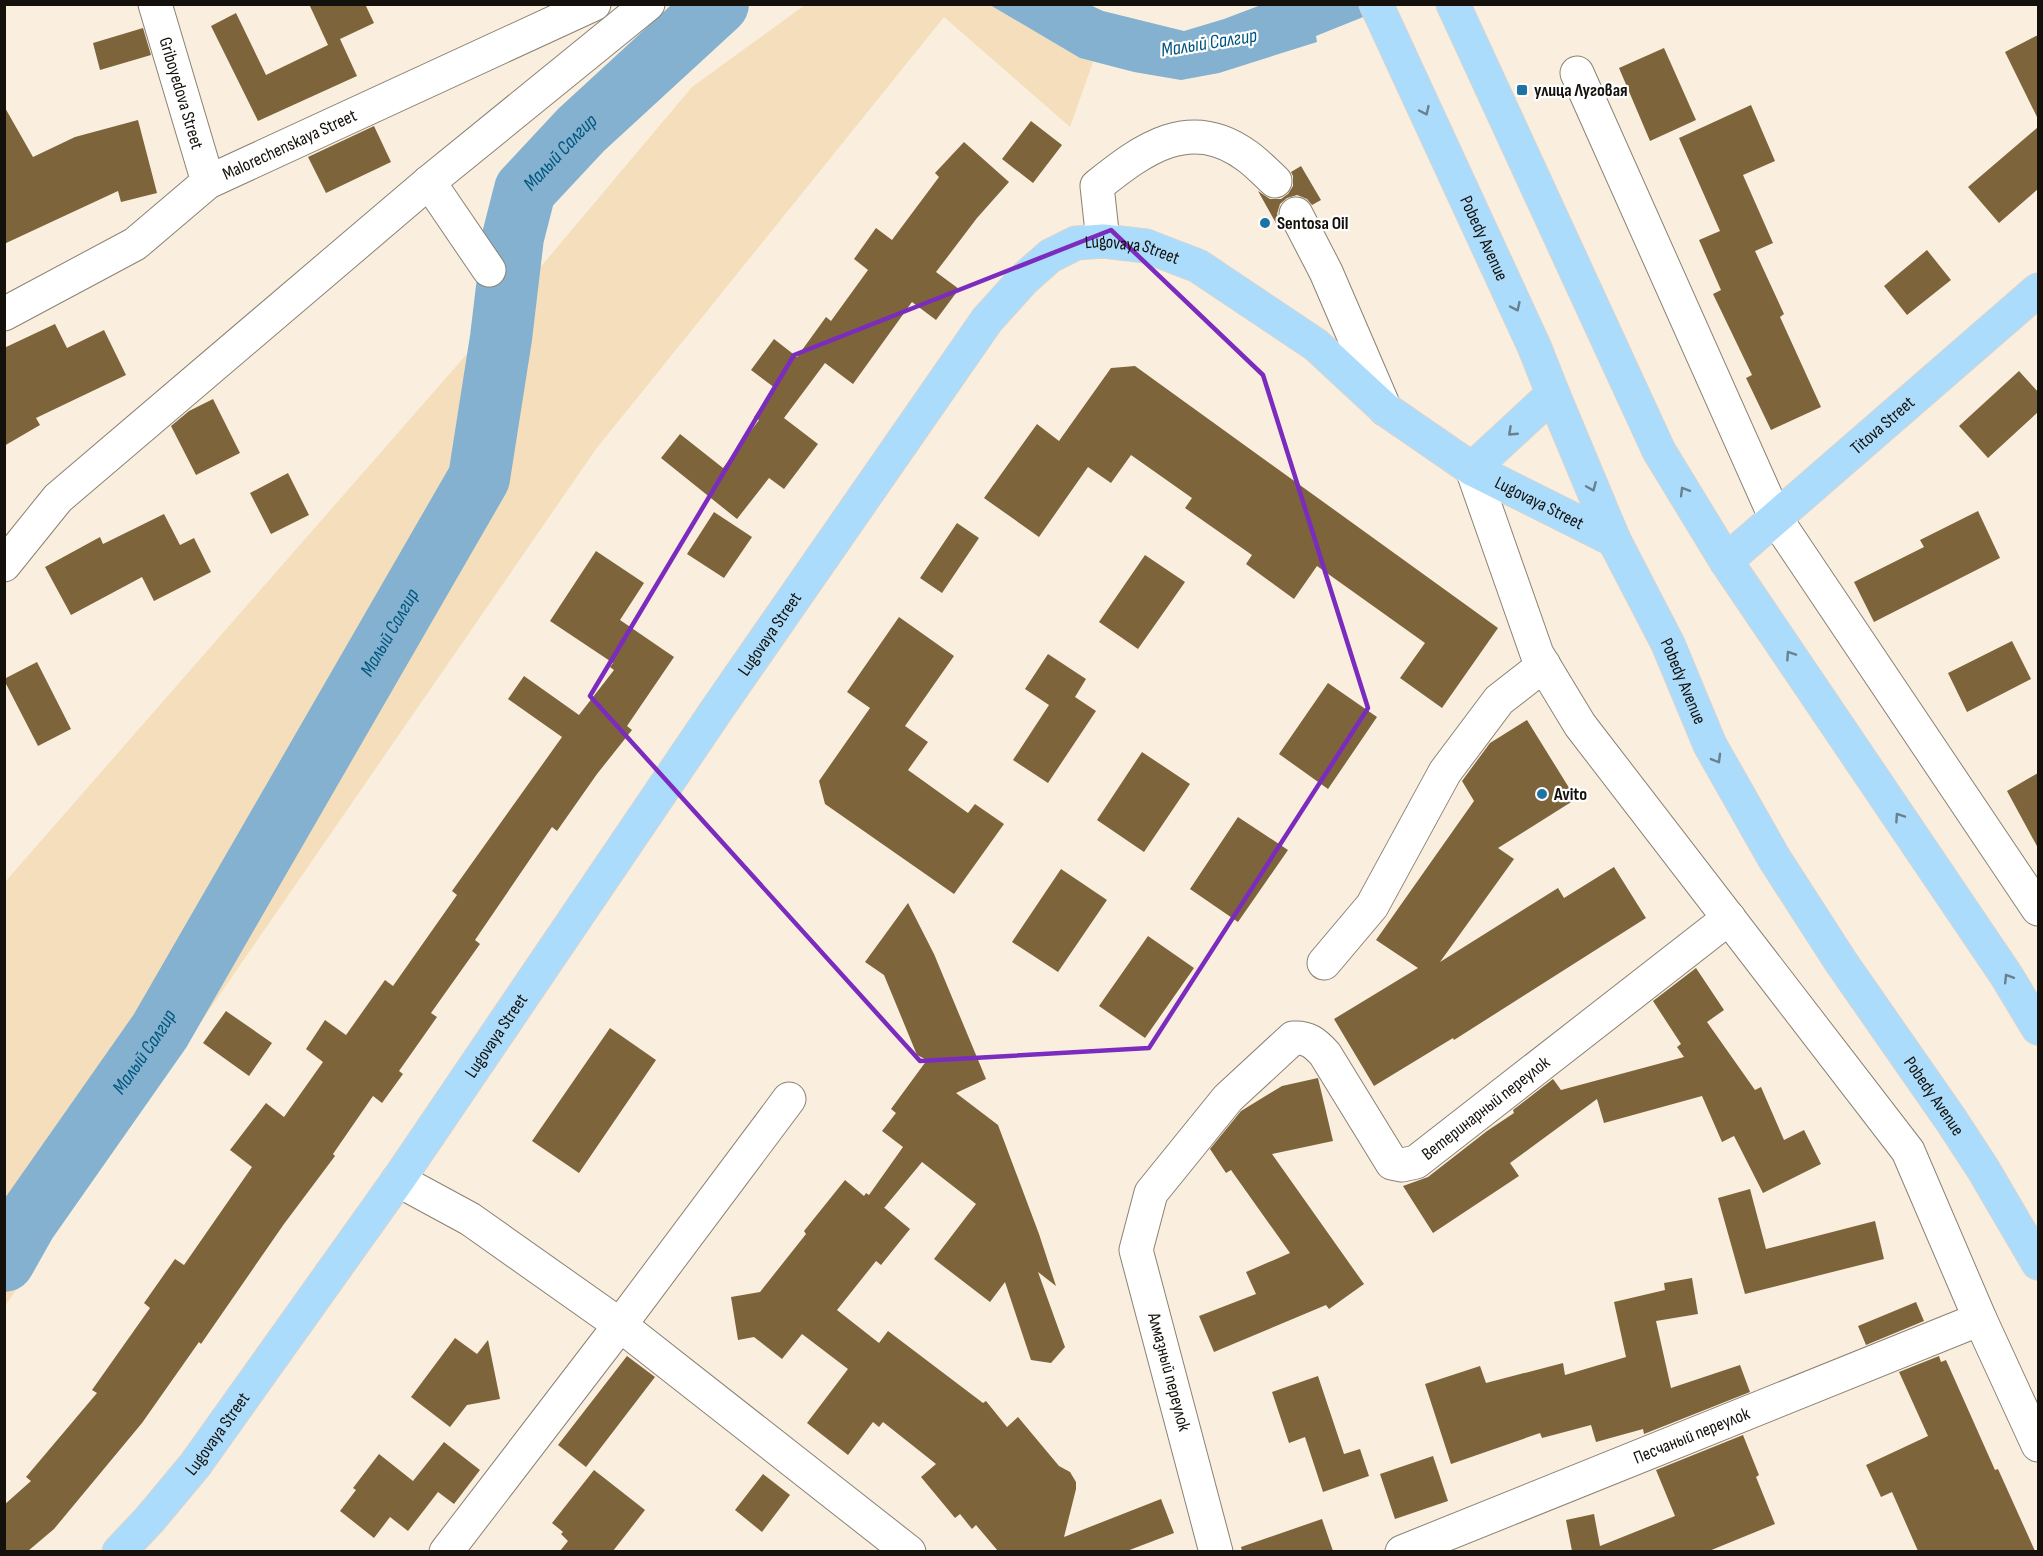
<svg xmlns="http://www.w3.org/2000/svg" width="2043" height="1556" font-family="'Sofia Sans Condensed',sans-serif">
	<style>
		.green { fill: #f4debb }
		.water { fill: #83b1cf }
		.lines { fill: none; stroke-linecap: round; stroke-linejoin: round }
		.river { stroke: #83b1cf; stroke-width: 62 }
		.building { fill: #7d643b }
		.minor-casing { stroke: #8b8273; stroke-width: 35 }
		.major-casing { stroke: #d5d4d3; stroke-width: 35 }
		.minor { stroke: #fff; stroke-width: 33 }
		.major { stroke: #acdcfb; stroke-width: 33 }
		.oneway { stroke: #68808f }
		.marked { fill: none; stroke: #7b2cbf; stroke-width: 4.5; stroke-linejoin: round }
		.poi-dot { fill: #1b74a3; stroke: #fefefe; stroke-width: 2 }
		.labels { text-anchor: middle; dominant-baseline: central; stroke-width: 4.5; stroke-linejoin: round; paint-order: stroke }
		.poi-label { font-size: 18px; font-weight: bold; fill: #14100b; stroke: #fefefe; text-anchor: start }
		.street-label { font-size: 18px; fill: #14100b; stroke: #fefefe }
		.water-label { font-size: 20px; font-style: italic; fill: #00567e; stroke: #fefefe }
	</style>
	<rect width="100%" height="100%" fill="#faefdf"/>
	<path class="green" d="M 805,5 L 990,5 L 1080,58 L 1093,62 L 1070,127 L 944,17 L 596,449 L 5,1306 L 5,882 L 480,339 L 692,87 Z"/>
	<path class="water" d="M 990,5 L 1090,5 L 1103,11 L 1184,31 L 1224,19 L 1261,5 L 1393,5 L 1316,36 L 1317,42 L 1219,73 L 1181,80 L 1134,72 L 1080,58 Z"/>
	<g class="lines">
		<path class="river" id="s1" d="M 4,1261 L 26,1222 L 160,1031 L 479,478 L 501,338 L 513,237 L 525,190 L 581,130 L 718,4"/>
	</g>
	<path class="building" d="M 309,4 L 365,4 L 374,23 L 340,39 L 357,76 L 258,121 L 211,26 L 236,13 L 266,75 L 328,45 Z
		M 143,28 L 151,55 L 100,70 L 93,43 Z
		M 2038,35 L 2038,119 L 2005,52 Z
		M 1664,48 L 1696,120 L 1650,141 L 1619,68 Z
		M 1751,105 L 1775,161 L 1743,175 L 1773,243 L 1755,251 L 1784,314 L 1780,317 L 1821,407 L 1771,430 L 1746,378 L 1752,375 L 1713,294 L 1721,290 L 1699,240 L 1720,231 L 1679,138 Z
		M 4,106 L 33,157 L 75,137 L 138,120 L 157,193 L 121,202 L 118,191 L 4,244 Z
		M 1031,121 L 1062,145 L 1033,183 L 1002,159 Z
		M 374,126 L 391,162 L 326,193 L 308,157 Z
		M 2038,127 L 2038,189 L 1999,223 L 1968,187 Z
		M 964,142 L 1009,182 L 977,218 L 936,272 L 959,289 L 936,320 L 912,302 L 853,384 L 825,363 L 784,418 L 818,444 L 784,489 L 769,478 L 737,519 L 661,458 L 680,434 L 723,468 L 759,420 L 754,417 L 775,388 L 751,370 L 774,339 L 797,357 L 826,317 L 831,321 L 868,270 L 854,259 L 876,228 L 892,240 L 939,177 L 935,173 Z
		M 1301,166 L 1321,200 L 1312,205 L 1307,199 L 1297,195 L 1287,198 L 1280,204 L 1277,214 L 1280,223 L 1277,225 L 1258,191 L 1270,199 L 1281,199 L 1288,194 L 1293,186 L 1293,176 L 1291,172 Z
		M 1927,250 L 1951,280 L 1907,315 L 1884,286 Z
		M 55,324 L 67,348 L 104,330 L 126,375 L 36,418 L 40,425 L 4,446 L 4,348 Z
		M 1135,366 L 1498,628 L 1442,708 L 1400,678 L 1425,643 L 1317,566 L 1294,599 L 1246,564 L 1252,555 L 1185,508 L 1192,498 L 1131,455 L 1111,483 L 1088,467 L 1039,537 L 984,498 L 1037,424 L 1059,441 L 1111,368 Z
		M 2019,371 L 2038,392 L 2038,412 L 1988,458 L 1959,426 Z
		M 213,399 L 240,453 L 196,475 L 171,426 L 189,411 Z
		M 288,473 L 309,515 L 271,534 L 250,493 Z
		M 1978,511 L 2000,558 L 1874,622 L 1854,582 L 1924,547 L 1920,540 Z
		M 714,512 L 752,537 L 724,578 L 687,554 Z
		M 164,514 L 180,545 L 194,538 L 211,572 L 154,601 L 142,577 L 71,615 L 45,567 L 100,537 L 103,544 Z
		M 957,523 L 979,538 L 942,593 L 920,578 Z
		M 596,551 L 644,583 L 620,620 L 674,657 L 627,726 L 632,730 L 597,774 L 557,831 L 552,827 L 475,940 L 480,944 L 431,1013 L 437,1017 L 399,1071 L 403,1074 L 382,1103 L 373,1096 L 333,1154 L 335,1156 L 284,1224 L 201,1344 L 199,1342 L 142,1423 L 54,1529 L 28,1551 L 4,1551 L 4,1505 L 31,1481 L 26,1477 L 97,1393 L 92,1390 L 150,1308 L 144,1303 L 175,1259 L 184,1265 L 252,1167 L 230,1150 L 266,1103 L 284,1117 L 323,1062 L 306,1049 L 325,1020 L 346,1035 L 385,980 L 393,986 L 457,895 L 452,891 L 562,737 L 508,699 L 524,676 L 579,715 L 614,670 L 610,667 L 613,663 L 550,621 Z
		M 1145,555 L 1185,582 L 1138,649 L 1099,622 Z
		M 899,617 L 954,656 L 905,726 L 928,742 L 908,770 L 968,813 L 975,804 L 1004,824 L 954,894 L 825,804 L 819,781 L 870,708 L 847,692 Z
		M 2012,641 L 2031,679 L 1967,712 L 1948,673 Z
		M 1048,654 L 1086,679 L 1075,697 L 1096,711 L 1048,783 L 1013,760 L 1049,705 L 1025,689 Z
		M 37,662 L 71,729 L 38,746 L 4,680 L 4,679 Z
		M 1328,683 L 1377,717 L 1328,789 L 1279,754 Z
		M 1527,720 L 1576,799 L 1498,848 L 1514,859 L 1440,962 L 1558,888 L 1564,898 L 1614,867 L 1646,918 L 1454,1040 L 1453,1038 L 1374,1086 L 1334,1019 L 1418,968 L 1376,940 L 1474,801 L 1462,781 L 1490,743 Z
		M 1142,752 L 1190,784 L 1144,852 L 1097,820 Z
		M 2038,773 L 2038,848 L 2007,791 Z
		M 1238,817 L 1288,850 L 1238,922 L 1190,889 Z
		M 1061,869 L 1107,900 L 1058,972 L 1012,942 Z
		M 908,903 L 934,954 L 986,1079 L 956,1093 L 998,1125 L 1039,1234 L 1056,1286 L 1038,1272 L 1065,1347 L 1051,1363 L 1031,1360 L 1005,1282 L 990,1302 L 934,1259 L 976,1204 L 922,1162 L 884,1208 L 875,1200 L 910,1229 L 881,1265 L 876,1261 L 837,1310 L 879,1343 L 888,1331 L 983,1403 L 986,1401 L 1007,1427 L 1018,1417 L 1059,1466 L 1070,1472 L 1076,1482 L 1076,1489 L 1064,1537 L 1161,1499 L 1174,1533 L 1127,1551 L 998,1551 L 976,1525 L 972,1529 L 960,1514 L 955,1518 L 921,1477 L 936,1464 L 883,1422 L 879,1427 L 873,1422 L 848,1455 L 807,1423 L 848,1369 L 802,1334 L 782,1359 L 754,1337 L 738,1340 L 731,1297 L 760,1292 L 806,1234 L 804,1231 L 845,1180 L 864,1196 L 866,1193 L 869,1195 L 903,1147 L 882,1131 L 896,1113 L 891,1109 L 927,1060 L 917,1055 L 884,975 L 865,962 Z
		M 1148,936 L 1194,968 L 1145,1038 L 1099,1006 Z
		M 1696,968 L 1724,1010 L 1707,1022 L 1755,1090 L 1761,1087 L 1784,1140 L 1804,1130 L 1821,1164 L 1763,1193 L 1734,1136 L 1722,1142 L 1702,1096 L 1604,1123 L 1597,1099 L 1510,1163 L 1519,1176 L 1433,1233 L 1403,1186 L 1428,1177 L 1487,1131 L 1514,1113 L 1513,1110 L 1553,1079 L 1561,1090 L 1684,1057 L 1677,1047 L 1681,1044 L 1653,1001 Z
		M 226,1011 L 272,1043 L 249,1076 L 203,1043 Z
		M 610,1028 L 656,1060 L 579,1173 L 532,1141 Z
		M 1318,1078 L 1333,1141 L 1272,1154 L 1364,1284 L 1329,1309 L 1326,1305 L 1214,1352 L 1199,1316 L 1256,1294 L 1246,1272 L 1290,1253 L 1231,1170 L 1226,1173 L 1210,1149 L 1241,1111 L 1282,1086 Z
		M 1750,1189 L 1766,1249 L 1875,1221 L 1884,1259 L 1745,1294 L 1718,1198 Z
		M 1692,1278 L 1698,1314 L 1656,1321 L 1671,1388 L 1740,1365 L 1750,1392 L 1644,1434 L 1643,1429 L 1596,1442 L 1591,1425 L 1542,1438 L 1540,1433 L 1451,1464 L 1425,1384 L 1480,1366 L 1486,1383 L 1563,1363 L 1565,1375 L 1626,1357 L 1614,1302 L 1665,1290 L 1664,1283 Z
		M 1916,1302 L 1924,1321 L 1866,1345 L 1858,1326 Z
		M 455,1338 L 477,1354 L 488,1340 L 500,1399 L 467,1405 L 450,1427 L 411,1397 Z
		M 627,1356 L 655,1377 L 586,1467 L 558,1445 Z
		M 1939,1356 L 1941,1362 L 1946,1360 L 1995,1470 L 1998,1469 L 2035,1551 L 1918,1551 L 1892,1492 L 1881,1497 L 1866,1465 L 1928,1436 L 1899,1372 Z
		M 1318,1376 L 1344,1454 L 1360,1449 L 1369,1476 L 1323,1492 L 1305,1437 L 1289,1443 L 1272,1392 Z
		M 1743,1435 L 1759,1475 L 1756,1477 L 1775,1524 L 1709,1551 L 1572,1551 L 1566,1520 L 1594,1514 L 1600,1546 L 1675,1516 L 1656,1470 Z
		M 444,1442 L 480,1470 L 454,1504 L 438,1492 L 408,1531 L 390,1517 L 374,1538 L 340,1511 L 356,1490 L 353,1488 L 379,1454 L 413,1481 Z
		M 1433,1456 L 1448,1501 L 1395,1519 L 1380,1474 Z
		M 594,1470 L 645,1510 L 613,1551 L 560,1551 L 568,1541 L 561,1534 L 563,1532 L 552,1523 Z
		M 763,1474 L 790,1495 L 762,1532 L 735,1510 Z
		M 1322,1519 L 1333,1551 L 1242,1551 L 1241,1547 Z"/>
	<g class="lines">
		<g class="minor-casing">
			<g id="minor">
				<path id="s2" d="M 155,4 L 208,182"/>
				<path d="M 1577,73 L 1776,519 L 2038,909"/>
				<path d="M 429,182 L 489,270"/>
				<path d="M 1296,214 L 1326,272 L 1385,409"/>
				<path d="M 1103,241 L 1097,186 C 1143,149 1190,114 1247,156 C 1257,163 1266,173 1275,181"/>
				<path id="s3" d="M 4,314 L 135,244 L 208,182 L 594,4"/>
				<path d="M 1472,469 L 1537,654 L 1580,725 L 1908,1151 L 1980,1319 L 2038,1445"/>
				<path d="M 4,565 L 58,498 L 429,182 L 648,4"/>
				<path d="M 1324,963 L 1372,906 L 1445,772 L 1499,700 L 1544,665"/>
				<path d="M 398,1180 L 470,1219 L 620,1325 L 909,1552"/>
				<path d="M 446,1552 L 620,1325 L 789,1099"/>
				<path id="s4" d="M 1216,1552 L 1136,1250 L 1151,1193 L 1228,1098 L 1293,1038 C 1308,1037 1315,1043 1325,1054 L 1392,1163 L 1402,1165 L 1416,1162 L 1729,918"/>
				<path id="s5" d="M 1402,1552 L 1980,1319"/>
			</g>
		</g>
		<g class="major-casing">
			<g id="major">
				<path id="s6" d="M 1376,4 L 1534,346 L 1553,394 L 1614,540 L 1668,644 L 1710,745 L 1774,858 L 1841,962 L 1951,1120 L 1983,1169 L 2038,1263"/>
				<path d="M 1453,4 L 1659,451 L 1726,561 L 2006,975 L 2038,1028"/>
				<path d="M 1472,469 L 1553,394"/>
				<path id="s7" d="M 1726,561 L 2038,290"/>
				<path id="s8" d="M 119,1552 L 150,1519 L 195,1465 L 398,1180 L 720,705 L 987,320 L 1023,280 L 1050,256 L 1076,243 L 1103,241 L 1146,246 L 1198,266 L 1316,345 L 1385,409 L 1472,469 L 1614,540"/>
			</g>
		</g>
		<use href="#minor" class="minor"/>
		<use href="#major" class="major"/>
	</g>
	<defs><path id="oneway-chevron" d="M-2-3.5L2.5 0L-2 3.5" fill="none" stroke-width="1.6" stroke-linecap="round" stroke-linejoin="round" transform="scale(1.5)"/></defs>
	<g class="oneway">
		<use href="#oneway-chevron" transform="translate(1425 111) rotate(65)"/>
		<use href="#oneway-chevron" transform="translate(1516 307) rotate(65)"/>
		<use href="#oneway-chevron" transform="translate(1512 432) rotate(137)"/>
		<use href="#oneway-chevron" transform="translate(1592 487) rotate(67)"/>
		<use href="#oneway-chevron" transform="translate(1684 491) rotate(-121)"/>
		<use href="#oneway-chevron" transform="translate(1790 655) rotate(-124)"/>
		<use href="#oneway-chevron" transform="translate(1717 759) rotate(60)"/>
		<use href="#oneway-chevron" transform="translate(1899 817) rotate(-124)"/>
		<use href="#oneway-chevron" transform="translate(2008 978) rotate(-122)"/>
	</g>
	<path class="marked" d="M 1111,230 L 1263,375 L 1368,708 L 1149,1048 L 920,1061 L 590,696 L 794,355 Z"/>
	<g class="poi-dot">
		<rect x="1516" y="84" width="12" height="12" rx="3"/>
		<circle cx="1265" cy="223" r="6"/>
		<circle cx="1542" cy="794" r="6"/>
	</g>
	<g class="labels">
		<g class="poi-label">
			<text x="1534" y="90">улица Луговая</text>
			<text x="1277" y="223">Sentosa Oil</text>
			<text x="1554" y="794">Avito</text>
		</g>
		<g class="street-label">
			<text stroke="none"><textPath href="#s2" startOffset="93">Griboyedova Street</textPath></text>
			<text stroke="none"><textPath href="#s3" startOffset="334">Malorechenskaya Street</textPath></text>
			<text stroke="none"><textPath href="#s6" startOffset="258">Pobedy Avenue</textPath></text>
			<text stroke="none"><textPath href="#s8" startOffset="1684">Lugovaya Street</textPath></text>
			<text stroke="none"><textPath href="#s7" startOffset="207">Titova Street</textPath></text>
			<text stroke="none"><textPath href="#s8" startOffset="2170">Lugovaya Street</textPath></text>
			<text stroke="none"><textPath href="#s8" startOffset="1126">Lugovaya Street</textPath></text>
			<text stroke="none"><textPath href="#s6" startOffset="744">Pobedy Avenue</textPath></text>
			<text stroke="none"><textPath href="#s8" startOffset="640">Lugovaya Street</textPath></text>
			<text stroke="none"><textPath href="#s6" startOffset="1230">Pobedy Avenue</textPath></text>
			<text stroke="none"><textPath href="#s4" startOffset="860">Ветеринарный переулок</textPath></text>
			<text transform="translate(1169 1372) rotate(75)">Алмазный переулок</text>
			<text stroke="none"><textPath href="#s8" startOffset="154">Lugovaya Street</textPath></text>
			<text stroke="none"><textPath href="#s5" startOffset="312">Песчаный переулок</textPath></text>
		</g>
		<g class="water-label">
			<text transform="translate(1209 43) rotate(-9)">Малый Салгир</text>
			<text stroke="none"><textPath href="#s1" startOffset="1260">Малый Салгир</textPath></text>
			<text stroke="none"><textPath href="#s1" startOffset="738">Малый Салгир</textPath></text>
			<text stroke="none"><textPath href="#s1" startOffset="252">Малый Салгир</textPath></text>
		</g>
	</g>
	<rect width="2043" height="1556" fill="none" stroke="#14100b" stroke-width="12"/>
</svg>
